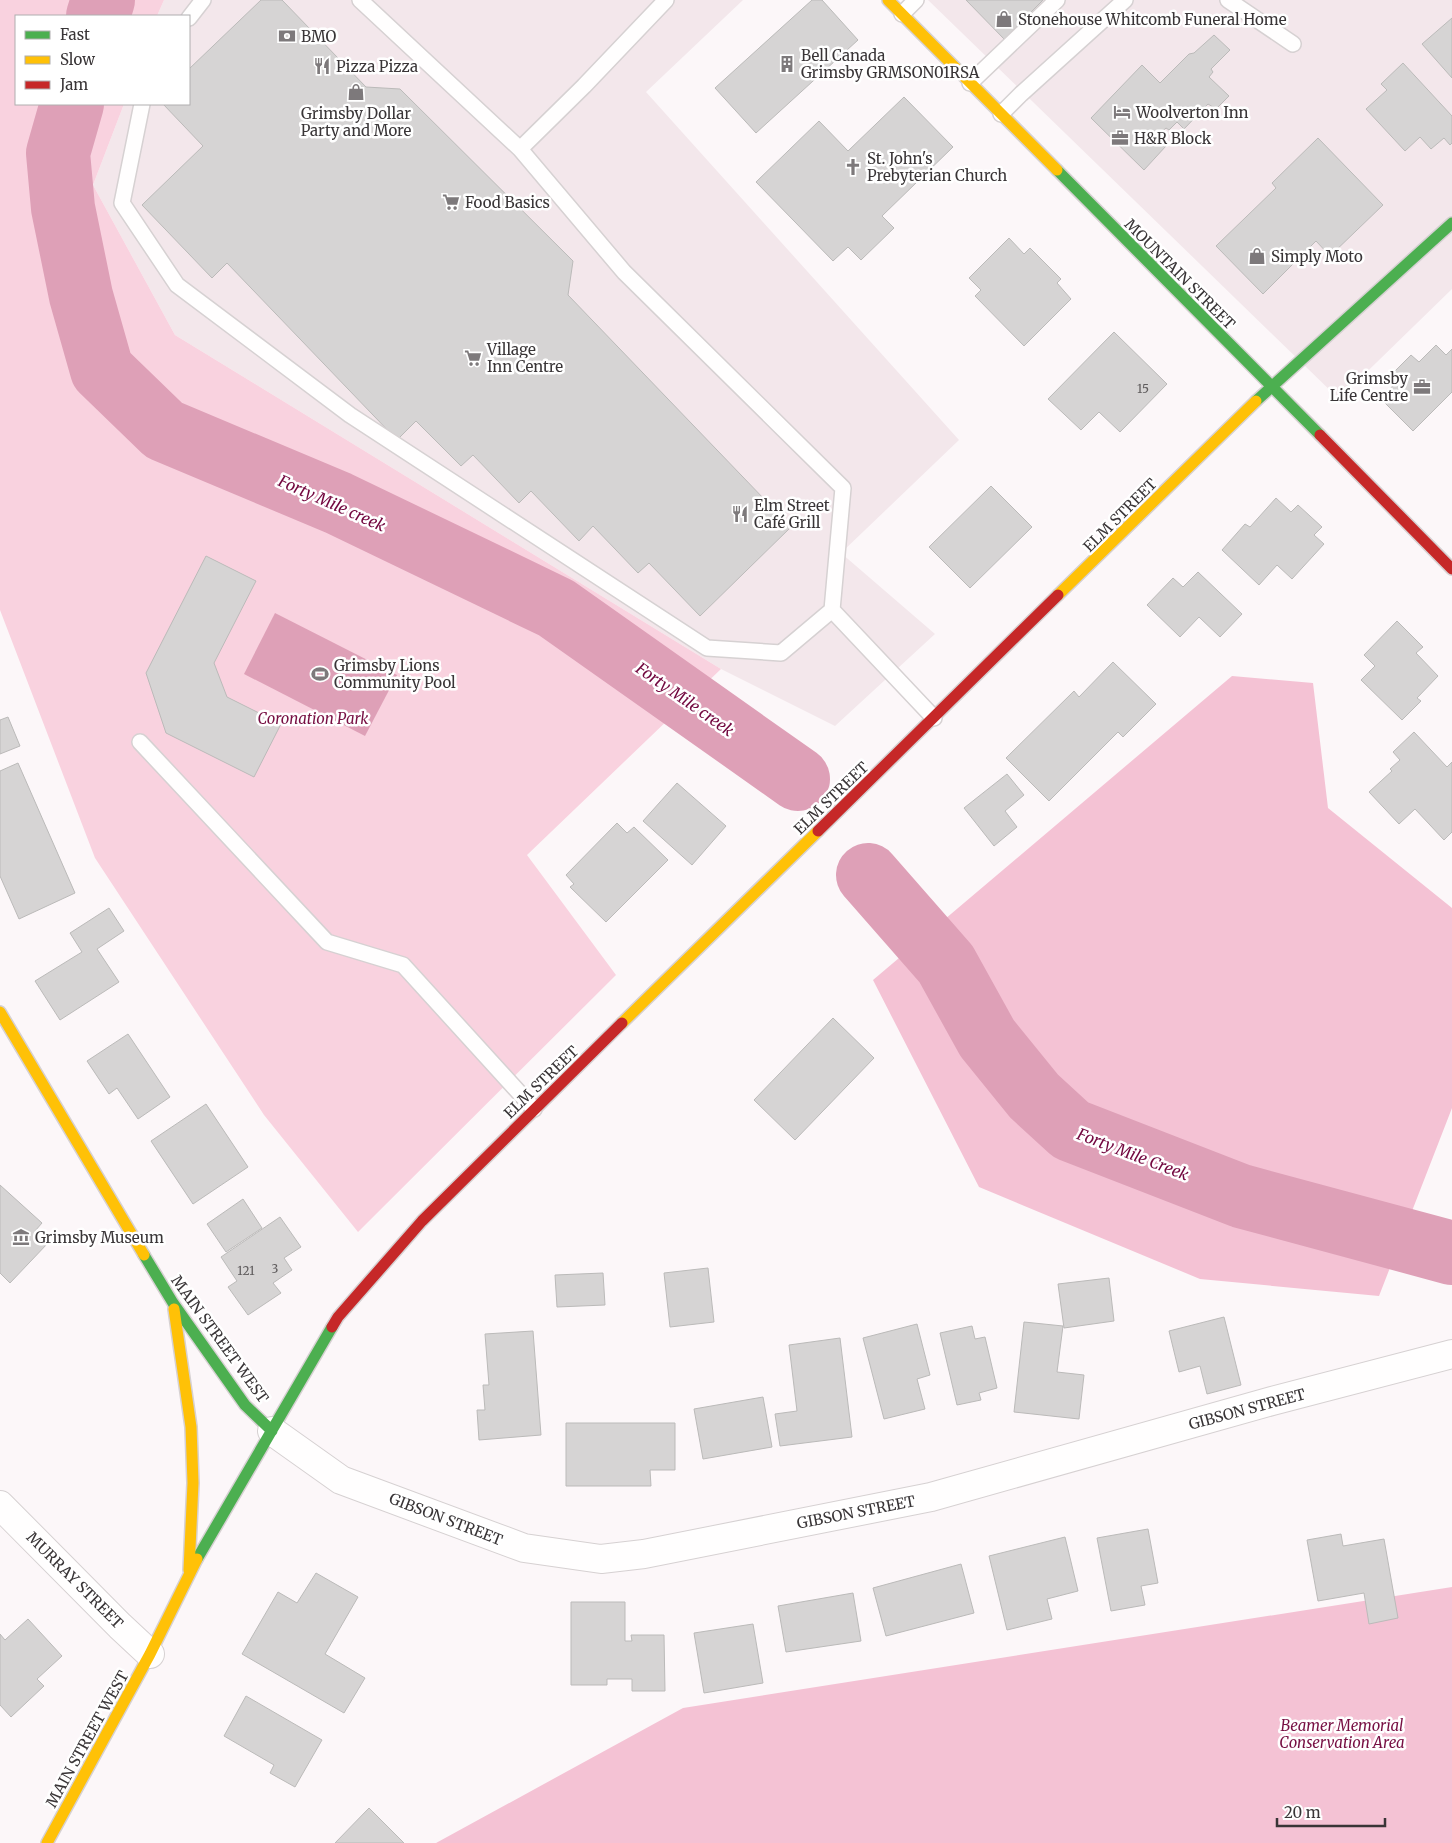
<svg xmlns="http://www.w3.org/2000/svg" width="1452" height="1843" font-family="Merriweather,serif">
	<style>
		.built { fill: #f3e7eb }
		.green { fill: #f9d2df }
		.forest { fill: #f4c2d4 }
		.water { fill: #dea0b7 }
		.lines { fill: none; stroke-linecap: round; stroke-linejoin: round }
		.river { stroke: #dea0b7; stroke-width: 64 }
		.building { fill: #d6d4d4; stroke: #bbbab9 }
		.lane-casing { stroke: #d6d1d2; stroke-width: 18 }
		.street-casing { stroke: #d6d1d2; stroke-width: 30 }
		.fast-casing { stroke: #d6d1d2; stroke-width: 14 }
		.slow-casing { stroke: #d6d1d2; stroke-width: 14 }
		.jam-casing { stroke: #d6d1d2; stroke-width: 14 }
		.lane { stroke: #fffefe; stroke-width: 15 }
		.street { stroke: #fffefe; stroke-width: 28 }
		.fast { stroke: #4caf50; stroke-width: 11 }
		.slow { stroke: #ffc107; stroke-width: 11 }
		.jam { stroke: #c62828; stroke-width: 11 }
		.labels { text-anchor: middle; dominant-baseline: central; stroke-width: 5; stroke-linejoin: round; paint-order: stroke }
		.number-label { font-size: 12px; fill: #605d5e }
		.poi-label { font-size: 15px; fill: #393537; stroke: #fff; text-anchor: start }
		.street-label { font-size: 15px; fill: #393537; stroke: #fff }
		.park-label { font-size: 15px; font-style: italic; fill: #770f43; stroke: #fff }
		.water-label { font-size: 16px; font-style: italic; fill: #72073f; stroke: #fff }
	</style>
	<rect width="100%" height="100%" fill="#fcf7f9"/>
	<path class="built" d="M 164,0 L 743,0 L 646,92 L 959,440 L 841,553 L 935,634 L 835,726 L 721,669 L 175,335 L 93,185 L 124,104 L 189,104 L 189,16 L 157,16 Z
		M 928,0 L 1452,0 L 1452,289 L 1339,399 Z"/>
	<path class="green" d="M 0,0 L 164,0 L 157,16 L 16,16 L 16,104 L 124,104 L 93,185 L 175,335 L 721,669 L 527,855 L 616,975 L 358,1232 L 264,1115 L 95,858 L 0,610 Z"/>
	<path class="forest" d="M 1232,676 L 1313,683 L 1328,808 L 1452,908 L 1452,1108 L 1379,1296 L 1200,1279 L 979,1187 L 873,980 Z
		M 1452,1587 L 1452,1843 L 436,1843 L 683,1708 Z"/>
	<path class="water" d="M 275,613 L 397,675 L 365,736 L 244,674 Z"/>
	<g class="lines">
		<path class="river" d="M 98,16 L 103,0
			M 72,104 L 58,153 L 63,208 L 81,296 L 102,370 L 164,430 L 338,503 L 556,608 L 798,779
			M 868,875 L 946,964 L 987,1038 L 1034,1096 L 1071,1130 L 1241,1196 L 1452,1253"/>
	</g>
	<path class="building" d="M 261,0 L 282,0 L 366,87 L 400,89 L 573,261 L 568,295 L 791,527 L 700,616 L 649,563 L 638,573 L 593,526 L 579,541 L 531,491 L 519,503 L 473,455 L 461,466 L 416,421 L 397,440 L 227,263 L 212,278 L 142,205 L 203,146 L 163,104 L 189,104 L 189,69 Z
		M 812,0 L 822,0 L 858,40 L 756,133 L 715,88 Z
		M 966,0 L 1043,0 L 1004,39 Z
		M 1452,18 L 1452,78 L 1422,44 Z
		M 1214,35 L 1230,50 L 1211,69 L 1213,72 L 1209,77 L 1229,96 L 1216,109 L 1208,104 L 1184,129 L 1177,122 L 1169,130 L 1166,128 L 1156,137 L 1166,146 L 1144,170 L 1091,118 L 1142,65 L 1160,83 L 1189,54 L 1194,53 Z
		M 1403,63 L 1452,116 L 1452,143 L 1450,145 L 1444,138 L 1431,149 L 1420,137 L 1405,151 L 1366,109 L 1387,90 L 1381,84 Z
		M 904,97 L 953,147 L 882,216 L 894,228 L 861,260 L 848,247 L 833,261 L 756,182 L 819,121 L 848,151 Z
		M 1318,138 L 1383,205 L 1330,256 L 1316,241 L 1263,294 L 1216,246 L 1276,188 L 1272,183 Z
		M 1009,238 L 1024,254 L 1030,248 L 1061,279 L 1057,283 L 1071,299 L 1024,346 L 975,296 L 981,290 L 969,278 Z
		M 1114,332 L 1167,384 L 1120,432 L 1099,412 L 1081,430 L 1048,399 Z
		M 1436,345 L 1446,355 L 1452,349 L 1452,392 L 1413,431 L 1380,398 L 1397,382 L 1390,376 L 1411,355 L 1419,362 Z
		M 991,486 L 1032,527 L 970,588 L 929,547 Z
		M 1276,498 L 1291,512 L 1298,505 L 1322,527 L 1314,535 L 1324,544 L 1292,579 L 1277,565 L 1259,585 L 1222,550 L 1245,524 L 1250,527 Z
		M 206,556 L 256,581 L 214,663 L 227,697 L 281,724 L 254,777 L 166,733 L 146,673 Z
		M 1198,572 L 1242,614 L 1220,637 L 1199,617 L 1180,637 L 1147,605 L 1173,578 L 1183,587 Z
		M 1397,621 L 1423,647 L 1416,653 L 1438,676 L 1417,698 L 1421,701 L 1402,720 L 1361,680 L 1375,666 L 1364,655 Z
		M 1113,662 L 1156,704 L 1123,737 L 1118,732 L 1049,801 L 1006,758 L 1074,691 L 1079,697 Z
		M 8,717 L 20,746 L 0,754 L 0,720 Z
		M 1414,732 L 1447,767 L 1452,762 L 1452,832 L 1444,840 L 1415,809 L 1399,824 L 1369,792 L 1392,771 L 1390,769 L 1400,760 L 1393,752 Z
		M 18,763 L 75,893 L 19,919 L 0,876 L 0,771 Z
		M 1007,774 L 1024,795 L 1005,811 L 1017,827 L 994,846 L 964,808 Z
		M 677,783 L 726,826 L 692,865 L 643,821 Z
		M 617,823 L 627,833 L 634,827 L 668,860 L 606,922 L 570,887 L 574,884 L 566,875 Z
		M 109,908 L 124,931 L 97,949 L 119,982 L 60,1020 L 35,981 L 82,952 L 70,933 Z
		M 833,1018 L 874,1058 L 795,1140 L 754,1100 Z
		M 128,1034 L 170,1097 L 138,1119 L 117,1088 L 109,1094 L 87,1061 Z
		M 206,1104 L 248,1167 L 193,1204 L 151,1141 Z
		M 0,1185 L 42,1223 L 35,1231 L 48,1243 L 10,1283 L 0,1273 Z
		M 243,1199 L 262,1228 L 226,1252 L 207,1224 Z
		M 280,1217 L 301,1247 L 284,1258 L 292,1270 L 273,1283 L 281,1293 L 248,1315 L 228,1287 L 237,1281 L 221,1257 Z
		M 708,1268 L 714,1322 L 670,1327 L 664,1273 Z
		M 603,1273 L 605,1305 L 557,1307 L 555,1275 Z
		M 1109,1278 L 1114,1321 L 1064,1328 L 1058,1284 Z
		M 1224,1317 L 1241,1385 L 1207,1394 L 1200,1366 L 1179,1372 L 1169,1331 Z
		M 1024,1322 L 1063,1326 L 1057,1372 L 1084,1375 L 1079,1419 L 1014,1412 Z
		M 917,1324 L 930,1375 L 917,1379 L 925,1409 L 884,1419 L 863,1338 Z
		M 972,1326 L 975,1339 L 985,1337 L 997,1388 L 979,1393 L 981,1400 L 957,1405 L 940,1333 Z
		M 533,1331 L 541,1435 L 479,1440 L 477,1410 L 485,1410 L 483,1385 L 489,1385 L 485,1334 Z
		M 840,1338 L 852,1437 L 780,1446 L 775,1414 L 797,1411 L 789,1345 Z
		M 763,1397 L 772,1447 L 703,1459 L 694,1409 Z
		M 566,1423 L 675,1423 L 675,1470 L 650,1470 L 651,1486 L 566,1486 Z
		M 1148,1529 L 1158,1583 L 1141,1586 L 1145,1605 L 1111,1611 L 1097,1538 Z
		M 1341,1534 L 1343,1546 L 1384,1539 L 1398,1618 L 1369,1624 L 1364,1593 L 1318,1601 L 1307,1540 Z
		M 1065,1537 L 1078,1591 L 1047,1599 L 1052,1619 L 1007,1630 L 989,1556 Z
		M 961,1564 L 974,1613 L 886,1636 L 873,1588 Z
		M 316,1573 L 358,1597 L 325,1654 L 365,1678 L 344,1713 L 242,1654 L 278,1592 L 297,1603 Z
		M 853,1593 L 861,1641 L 786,1652 L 778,1606 Z
		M 571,1602 L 625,1602 L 625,1641 L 632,1641 L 631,1635 L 664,1635 L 665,1691 L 632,1691 L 632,1679 L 607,1679 L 607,1685 L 571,1685 Z
		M 28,1619 L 62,1656 L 37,1679 L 44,1686 L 11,1717 L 0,1705 L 0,1634 L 5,1640 Z
		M 753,1624 L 763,1683 L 704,1693 L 694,1633 Z
		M 246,1696 L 322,1740 L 295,1787 L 270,1773 L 274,1765 L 224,1736 Z
		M 369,1808 L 404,1843 L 335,1843 Z"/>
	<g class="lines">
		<g class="lane-casing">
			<path id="lane" d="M 360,0 L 520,149 L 624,272 L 843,488 L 832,610 L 934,718
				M 1228,0 L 1293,44
				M 902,14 L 916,0
				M 189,18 L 203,0
				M 970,83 L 1057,0
				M 142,104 L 122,203 L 177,285 L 350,415 L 707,648 L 781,653 L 832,610
				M 1001,114 L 1021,94 L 1125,0
				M 520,149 L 584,86 L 666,0
				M 140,742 L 327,942 L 403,965 L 534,1109"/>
		</g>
		<g class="street-casing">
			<path id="street" d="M 272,1431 L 341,1480 L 524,1548 L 601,1559 L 644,1554 L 931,1497 L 1272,1401 L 1452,1354
				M 0,1505 L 120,1626 L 150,1654"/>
		</g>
		<g class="fast-casing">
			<path id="fast" d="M 1057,170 L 1320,435
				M 1256,401 L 1452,223
				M 144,1255 L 173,1303 L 245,1405 L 272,1431
				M 197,1559 L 332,1327"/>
		</g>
		<g class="slow-casing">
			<path id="slow" d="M 888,0 L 1057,170
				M 1058,595 L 1256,401
				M 0,1012 L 144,1255
				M 622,1023 L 818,831
				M 174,1309 L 191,1427 L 193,1483 L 189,1570
				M 47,1843 L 150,1654 L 197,1559"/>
		</g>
		<g class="jam-casing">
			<path id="jam" d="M 1320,435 L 1452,569
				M 818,831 L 1058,595
				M 332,1327 L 338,1317 L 422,1221 L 622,1023"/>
		</g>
		<use href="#lane" class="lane"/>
		<use href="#street" class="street"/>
		<use href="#fast" class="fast"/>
		<use href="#slow" class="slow"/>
		<use href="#jam" class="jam"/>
	</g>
	<defs>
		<g id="shop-bare" transform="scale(1.35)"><path d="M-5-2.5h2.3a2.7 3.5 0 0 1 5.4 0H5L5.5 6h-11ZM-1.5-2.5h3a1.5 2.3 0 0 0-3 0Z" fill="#7d797b" stroke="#fff" stroke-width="2.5" paint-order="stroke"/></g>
		<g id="bank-bare" transform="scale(1.35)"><path d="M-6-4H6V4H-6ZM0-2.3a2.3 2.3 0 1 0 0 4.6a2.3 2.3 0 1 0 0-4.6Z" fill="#7d797b" stroke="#fff" stroke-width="2.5" paint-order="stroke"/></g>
		<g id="building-bare" transform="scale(1.35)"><path d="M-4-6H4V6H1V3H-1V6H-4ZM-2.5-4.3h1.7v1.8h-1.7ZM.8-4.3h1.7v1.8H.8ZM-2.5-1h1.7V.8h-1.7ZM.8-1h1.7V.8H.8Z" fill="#7d797b" stroke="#fff" stroke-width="2.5" paint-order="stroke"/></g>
		<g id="restaurant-bare" transform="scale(1.35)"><path d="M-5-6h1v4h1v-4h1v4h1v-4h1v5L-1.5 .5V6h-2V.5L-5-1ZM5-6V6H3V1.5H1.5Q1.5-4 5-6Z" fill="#7d797b" stroke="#fff" stroke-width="2.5" paint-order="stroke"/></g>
		<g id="hotel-bare" transform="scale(1.35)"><path d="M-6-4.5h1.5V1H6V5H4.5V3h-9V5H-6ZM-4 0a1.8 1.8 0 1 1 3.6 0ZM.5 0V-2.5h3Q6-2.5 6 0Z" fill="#7d797b" stroke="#fff" stroke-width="2.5" paint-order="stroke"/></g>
		<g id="office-bare" transform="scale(1.35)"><path d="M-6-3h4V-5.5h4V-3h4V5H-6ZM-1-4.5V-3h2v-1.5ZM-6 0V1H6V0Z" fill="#7d797b" stroke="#fff" stroke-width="2.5" paint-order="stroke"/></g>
		<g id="church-bare" transform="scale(1.35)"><path d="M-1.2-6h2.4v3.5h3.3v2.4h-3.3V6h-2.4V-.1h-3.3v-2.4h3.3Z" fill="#7d797b" stroke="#fff" stroke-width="2.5" paint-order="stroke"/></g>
		<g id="supermarket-bare" transform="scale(1.35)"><path d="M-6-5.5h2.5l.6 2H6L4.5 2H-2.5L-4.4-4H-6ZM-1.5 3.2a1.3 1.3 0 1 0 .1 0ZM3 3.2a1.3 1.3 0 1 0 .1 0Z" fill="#7d797b" stroke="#fff" stroke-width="2.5" paint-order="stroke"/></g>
		<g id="stadium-bare" transform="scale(1.35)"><path d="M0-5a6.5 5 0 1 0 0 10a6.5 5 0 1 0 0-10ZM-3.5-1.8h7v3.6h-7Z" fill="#7d797b" stroke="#fff" stroke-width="2.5" paint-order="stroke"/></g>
		<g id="museum-bare" transform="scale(1.35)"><path d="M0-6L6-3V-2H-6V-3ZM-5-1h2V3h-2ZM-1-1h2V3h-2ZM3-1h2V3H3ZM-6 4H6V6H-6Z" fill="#7d797b" stroke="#fff" stroke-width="2.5" paint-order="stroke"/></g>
	</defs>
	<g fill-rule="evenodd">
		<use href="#shop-bare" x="1004" y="19"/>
		<use href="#bank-bare" x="287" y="36"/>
		<use href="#building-bare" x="787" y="64"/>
		<use href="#restaurant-bare" x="322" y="66"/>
		<use href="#shop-bare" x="356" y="92"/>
		<use href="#hotel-bare" x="1122" y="112"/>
		<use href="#office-bare" x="1120" y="138"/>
		<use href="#church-bare" x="853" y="167"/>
		<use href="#supermarket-bare" x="451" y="202"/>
		<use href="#shop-bare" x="1257" y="256"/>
		<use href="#supermarket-bare" x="473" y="358"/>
		<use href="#office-bare" x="1422" y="387"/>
		<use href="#restaurant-bare" x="740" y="514"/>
		<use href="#stadium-bare" x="320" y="674"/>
		<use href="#museum-bare" x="21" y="1237"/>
	</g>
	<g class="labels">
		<g class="number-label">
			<text x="1143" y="388">15</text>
			<text x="275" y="1268">3</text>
			<text x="246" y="1270">121</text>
		</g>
		<g class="poi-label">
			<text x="1018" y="19">Stonehouse Whitcomb Funeral Home</text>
			<text x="301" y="36">BMO</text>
			<text x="801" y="55">Bell Canada<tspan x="801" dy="17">Grimsby GRMSON01RSA</tspan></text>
			<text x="336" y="66">Pizza Pizza</text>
			<text x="1136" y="112">Woolverton Inn</text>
			<text x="356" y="113" text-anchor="middle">Grimsby Dollar<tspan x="356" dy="17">Party and More</tspan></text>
			<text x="1134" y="138">H&amp;R Block</text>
			<text x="867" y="158">St. John's<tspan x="867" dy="17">Prebyterian Church</tspan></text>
			<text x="465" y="202">Food Basics</text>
			<text x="1271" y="256">Simply Moto</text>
			<text x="487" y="349">Village<tspan x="487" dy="17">Inn Centre</tspan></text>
			<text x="1408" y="378" text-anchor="end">Grimsby<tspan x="1408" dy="17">Life Centre</tspan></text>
			<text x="754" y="505">Elm Street<tspan x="754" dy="17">Café Grill</tspan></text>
			<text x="334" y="665">Grimsby Lions<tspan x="334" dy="17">Community Pool</tspan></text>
			<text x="35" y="1237">Grimsby Museum</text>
		</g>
		<g class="street-label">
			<text transform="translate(1180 274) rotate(45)">MOUNTAIN STREET</text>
			<text transform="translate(1120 515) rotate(-45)">ELM STREET</text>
			<text transform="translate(831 798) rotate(-44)">ELM STREET</text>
			<text transform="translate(541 1082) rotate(-44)">ELM STREET</text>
			<text transform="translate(220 1339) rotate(54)">MAIN STREET WEST</text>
			<text transform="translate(1247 1409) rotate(-15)">GIBSON STREET</text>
			<text transform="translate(856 1512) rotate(-11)">GIBSON STREET</text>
			<text transform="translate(446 1519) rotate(21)">GIBSON STREET</text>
			<text transform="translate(75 1580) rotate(45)">MURRAY STREET</text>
			<text transform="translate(87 1739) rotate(-61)">MAIN STREET WEST</text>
		</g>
		<g class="park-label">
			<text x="313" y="718">Coronation Park</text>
			<text x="1342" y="1725">Beamer Memorial<tspan x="1342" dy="17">Conservation Area</tspan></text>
		</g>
		<g class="water-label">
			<text transform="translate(332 503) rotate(24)">Forty Mile creek</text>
			<text transform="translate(685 699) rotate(35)">Forty Mile creek</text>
			<text transform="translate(1133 1154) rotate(21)">Forty Mile Creek</text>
		</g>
	</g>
	<rect x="15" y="15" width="175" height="90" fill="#ffffff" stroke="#b0aeaf"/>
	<rect x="25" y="31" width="25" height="8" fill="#4caf50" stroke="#b0aeaf"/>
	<text x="60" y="40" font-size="15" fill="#393537">Fast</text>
	<rect x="25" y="56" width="25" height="8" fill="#ffc107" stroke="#b0aeaf"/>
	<text x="60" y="65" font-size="15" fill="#393537">Slow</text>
	<rect x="25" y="81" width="25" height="8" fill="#c62828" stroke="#b0aeaf"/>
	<text x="60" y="90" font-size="15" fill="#393537">Jam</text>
	<path d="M1277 1818v8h108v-8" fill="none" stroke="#393537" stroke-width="2.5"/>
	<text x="1284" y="1818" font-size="15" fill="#393537" stroke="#ffffff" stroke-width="4" paint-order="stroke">20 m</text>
</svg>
